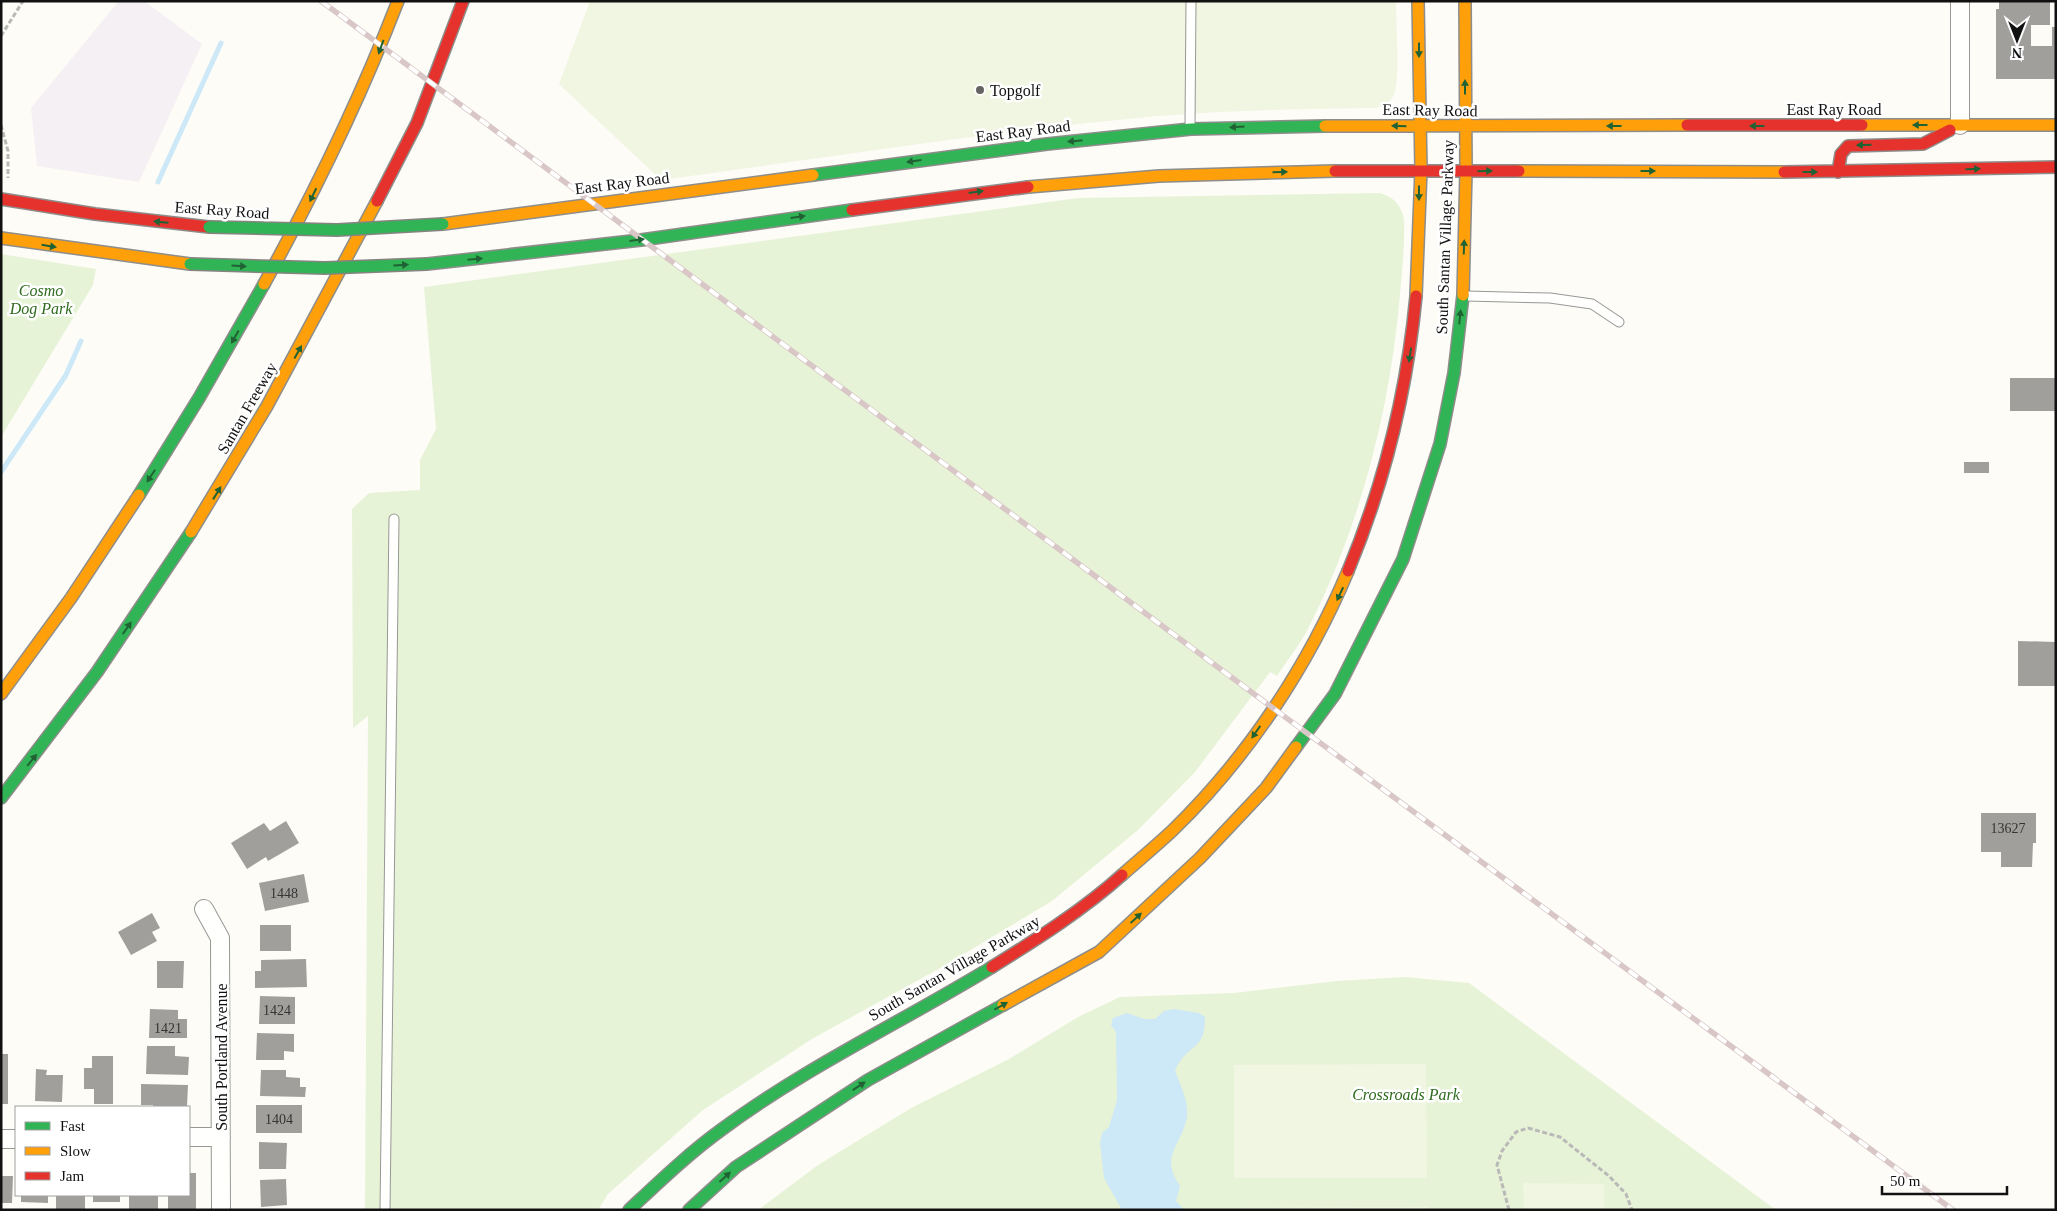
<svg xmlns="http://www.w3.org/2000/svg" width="2057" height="1211" font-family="'Times New Roman',serif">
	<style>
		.industrial { fill: #f5f0f3 }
		.green { fill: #e7f3d7 }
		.pitch { fill: #f0f6e1 }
		.water { fill: #cde8f7 }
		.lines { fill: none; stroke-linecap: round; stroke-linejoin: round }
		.stream { stroke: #cde8f7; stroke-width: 5 }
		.building { fill: #a19f9c }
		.lane-casing { stroke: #979795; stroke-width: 11 }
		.street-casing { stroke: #979795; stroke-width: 20 }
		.fast-casing { stroke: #8e8d8b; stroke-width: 14 }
		.slow-casing { stroke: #8e8d8b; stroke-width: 14 }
		.jam-casing { stroke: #8e8d8b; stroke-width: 14 }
		.path { stroke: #b9b9b8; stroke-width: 3; stroke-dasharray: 5 2.5; stroke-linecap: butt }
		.lane { stroke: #fffffe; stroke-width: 9 }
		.street { stroke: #fffffe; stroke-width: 18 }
		.fast { stroke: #30b455; stroke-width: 11 }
		.slow { stroke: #ff9f0a; stroke-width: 11 }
		.jam { stroke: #e5322d; stroke-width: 11 }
		.rail-casing { stroke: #d9c6c7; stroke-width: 5.5 }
		.rail { stroke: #fff; stroke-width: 4; stroke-dasharray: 11; stroke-linecap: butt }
		.fast-bridge-casing { stroke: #858482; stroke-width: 14; stroke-linecap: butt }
		.fast-bridge { stroke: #30b455; stroke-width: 11 }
		.oneway { fill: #206233 }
		.poi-dot { fill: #646362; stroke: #fff; stroke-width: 2 }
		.labels { text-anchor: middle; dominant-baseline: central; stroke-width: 5; stroke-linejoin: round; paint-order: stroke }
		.number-label { font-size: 14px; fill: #353434 }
		.poi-label { font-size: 16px; fill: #111; stroke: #fff; text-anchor: start }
		.street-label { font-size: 16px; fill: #111; stroke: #fff }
		.park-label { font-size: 16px; font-style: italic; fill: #2f6b1f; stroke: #fff }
	</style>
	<rect width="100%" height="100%" fill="#fdfcf7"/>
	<path class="industrial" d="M 119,1 L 144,1 L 202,44 L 139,182 L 37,166 L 31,108 Z"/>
	<path class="green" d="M 1380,193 C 1395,198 1401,205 1404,220 C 1405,245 1402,270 1400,295 C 1390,409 1361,523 1310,625 C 1301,643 1288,659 1277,676 L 1270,672 L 1195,772 L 1138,830 L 1052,901 L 942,967 L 812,1039 L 703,1110 L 608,1194 L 598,1210 L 365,1210 L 368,716 L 353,728 L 352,509 L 369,493 L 420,490 L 420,460 L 436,429 L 424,287 L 1078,198 Z
		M 1,254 L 96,269 L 93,285 L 1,437 Z
		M 1405,977 L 1469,983 L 1776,1210 L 758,1210 L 818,1165 L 911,1108 L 1009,1059 L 1078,1017 L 1120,997 L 1234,993 L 1337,981 Z"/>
	<path class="pitch" d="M 590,1 L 1396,1 C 1396,19 1400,82 1394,94 C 1390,104 1382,107 1373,108 C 1301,109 1229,110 1158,116 C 992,131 826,158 661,180 L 559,84 Z
		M 1426,1064 L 1427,1178 L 1234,1178 L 1234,1065 Z
		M 1523,1183 L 1604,1184 L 1604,1210 L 1524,1210 Z
		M 1429,1207 L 1429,1210 L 1235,1210 L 1235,1208 Z"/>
	<path class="water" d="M 1174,1009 L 1199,1013 L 1205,1017 C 1206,1052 1186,1043 1175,1071 C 1180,1084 1189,1102 1187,1117 C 1182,1145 1159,1156 1180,1186 L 1176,1201 L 1184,1210 L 1122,1210 L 1104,1178 L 1100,1143 L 1102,1133 L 1109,1127 L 1117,1100 L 1116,1032 L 1111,1025 L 1113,1018 L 1127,1013 L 1144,1019 L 1155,1019 L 1164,1011 Z"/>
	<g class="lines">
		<path class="stream" d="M 158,182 L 221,43
			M 1,472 L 66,375 L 81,341"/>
	</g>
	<path class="building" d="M 1999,1 L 2050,1 L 2050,25 L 2031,25 L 2031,46 L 2052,46 L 2052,27 L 2056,27 L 2056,79 L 1996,79 L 1996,9 L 1999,9 Z
		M 2010,378 L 2056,378 L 2056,411 L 2010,411 Z
		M 1964,462 L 1989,462 L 1989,473 L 1964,473 Z
		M 2018,641 L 2056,642 L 2056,686 L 2018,686 Z
		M 1981,813 L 2036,813 L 2036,843 L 2033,843 L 2032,867 L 2001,867 L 2001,852 L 1981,852 Z
		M 286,821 L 299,843 L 268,861 L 266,857 L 247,869 L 231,843 L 264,823 L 270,831 Z
		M 304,874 L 309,902 L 265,911 L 259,883 Z
		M 152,913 L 160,928 L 152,932 L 157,941 L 131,955 L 118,932 Z
		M 260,925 L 291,925 L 291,951 L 260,951 Z
		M 306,959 L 307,987 L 255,988 L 255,971 L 261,971 L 261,960 Z
		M 157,961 L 184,961 L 183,988 L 157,988 Z
		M 260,996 L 295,997 L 295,1024 L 259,1024 Z
		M 150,1009 L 178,1010 L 178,1019 L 187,1019 L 187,1038 L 149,1038 Z
		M 257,1033 L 294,1034 L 294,1052 L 284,1051 L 284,1060 L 256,1060 Z
		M 147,1046 L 175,1046 L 175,1056 L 189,1057 L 188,1075 L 146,1074 Z
		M 1,1054 L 8,1054 L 8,1104 L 1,1104 Z
		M 92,1056 L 113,1056 L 113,1104 L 94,1104 L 94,1089 L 84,1089 L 84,1068 L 92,1068 Z
		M 36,1069 L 47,1070 L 46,1075 L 63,1075 L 62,1102 L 35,1101 Z
		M 261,1070 L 286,1070 L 286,1077 L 300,1078 L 300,1087 L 306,1087 L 305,1097 L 260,1096 Z
		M 141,1084 L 188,1085 L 187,1107 L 153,1107 L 153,1105 L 141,1105 Z
		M 256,1105 L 302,1105 L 302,1133 L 256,1133 Z
		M 259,1142 L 287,1143 L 286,1169 L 259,1169 Z
		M 189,1173 L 196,1173 L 196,1210 L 168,1210 L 168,1195 L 189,1195 Z
		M 1,1176 L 13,1176 L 12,1203 L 1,1203 Z
		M 286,1179 L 287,1205 L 261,1207 L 260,1180 Z
		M 21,1195 L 48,1195 L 48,1203 L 21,1202 Z
		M 56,1195 L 85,1195 L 85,1210 L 56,1210 Z
		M 93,1195 L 120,1195 L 120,1202 L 93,1202 Z
		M 129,1195 L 158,1195 L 158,1210 L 129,1210 Z"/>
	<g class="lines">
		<g class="lane-casing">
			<path id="lane" d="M 1190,126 L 1191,1
				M 1466,296 L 1550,298 L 1592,304 L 1619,322
				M 385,1210 L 394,519"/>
		</g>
		<g class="street-casing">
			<path id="street" d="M 1960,1 L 1960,125
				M 204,909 L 220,938 L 221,1210
				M 189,1137 L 221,1137
				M 1,1139 L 16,1139"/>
		</g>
		<g class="fast-casing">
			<path id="fast" d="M 813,175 L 1047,144 L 1191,129 L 1325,126
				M 427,264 L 641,240 L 852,210
				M 139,495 L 199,398 L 264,284
				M 1296,747 L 1335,694 L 1403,559 L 1440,444 L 1454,373 L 1463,295
				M 1,798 L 97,672 L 191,532
				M 629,1210 C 659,1182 688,1154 721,1130 C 806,1067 902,1022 992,967
				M 689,1210 L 736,1167 L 868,1080 L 1003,1005"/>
		</g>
		<g class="slow-casing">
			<path id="slow" d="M 1862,125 L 2056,125
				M 1325,126 L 1687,125
				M 1519,171 L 1784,172
				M 1028,187 L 1159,176 L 1335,171
				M 443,224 L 813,175
				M 1,238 L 190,264
				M 264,284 C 315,192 360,99 398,1
				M 1463,295 L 1466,171 L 1465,1
				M 1416,296 L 1421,170 L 1418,1
				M 191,532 L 267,406 L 377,201
				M 1,694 L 71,598 L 139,495
				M 1122,875 C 1139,860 1157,845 1173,830 C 1248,757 1308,666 1348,571
				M 1003,1005 L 1099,952 L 1200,858 L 1266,788 L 1296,747"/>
		</g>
		<g class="jam-casing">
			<path id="jam" d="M 1687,125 L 1862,125
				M 1335,171 L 1519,171
				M 1784,172 L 2056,167
				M 1838,172 L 1841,154 L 1848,146 L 1923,144 L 1950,130
				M 1,199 L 95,214 L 209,227
				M 377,201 L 417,123 L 463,1
				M 852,210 L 1028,187
				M 1348,571 C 1385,482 1407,391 1416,296
				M 992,967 C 1037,939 1083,910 1122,875"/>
		</g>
		<path class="path" d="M 1,36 L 23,1
			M 1,125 L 8,151 L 8,178
			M 1509,1210 L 1497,1165 L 1502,1151 L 1516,1132 L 1528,1128 L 1560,1137 L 1609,1176 L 1626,1194 L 1632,1210"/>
		<use href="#lane" class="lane"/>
		<use href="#street" class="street"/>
		<use href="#fast" class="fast"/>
		<use href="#slow" class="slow"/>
		<use href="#jam" class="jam"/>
		<g class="rail-casing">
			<path id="rail" d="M 321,1 L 1254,694 L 1953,1210"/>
		</g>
		<use href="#rail" class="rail"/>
		<g class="fast-bridge-casing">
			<path id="fast-bridge" d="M 209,227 L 337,230 L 443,224
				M 190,264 L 325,268 L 427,264"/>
		</g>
		<use href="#fast-bridge" class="fast-bridge"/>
	</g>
	<defs><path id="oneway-solid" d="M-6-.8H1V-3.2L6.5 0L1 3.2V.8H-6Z" transform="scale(1.25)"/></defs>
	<g class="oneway">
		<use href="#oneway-solid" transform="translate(381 47) rotate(110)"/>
		<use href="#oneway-solid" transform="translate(1419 50) rotate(90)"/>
		<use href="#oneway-solid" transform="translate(1465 87) rotate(-90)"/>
		<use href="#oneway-solid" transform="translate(1920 125) rotate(180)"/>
		<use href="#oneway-solid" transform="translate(1399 126) rotate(-179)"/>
		<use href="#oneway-solid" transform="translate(1614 126) rotate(180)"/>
		<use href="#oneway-solid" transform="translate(1757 126) rotate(180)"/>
		<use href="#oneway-solid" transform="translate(1237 127) rotate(177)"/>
		<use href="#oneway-solid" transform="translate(1075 141) rotate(174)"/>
		<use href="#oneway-solid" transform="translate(1864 145) rotate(179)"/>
		<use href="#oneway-solid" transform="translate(914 161) rotate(172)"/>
		<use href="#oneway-solid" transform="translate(1973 169) rotate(-1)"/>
		<use href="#oneway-solid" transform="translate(1485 171) rotate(-1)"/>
		<use href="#oneway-solid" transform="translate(1648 171)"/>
		<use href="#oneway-solid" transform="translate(1280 172) rotate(-2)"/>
		<use href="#oneway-solid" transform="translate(1810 172)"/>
		<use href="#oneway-solid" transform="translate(976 192) rotate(-8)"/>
		<use href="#oneway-solid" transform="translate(1419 193) rotate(90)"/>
		<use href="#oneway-solid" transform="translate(313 195) rotate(116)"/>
		<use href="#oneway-solid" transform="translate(798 217) rotate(-8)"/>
		<use href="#oneway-solid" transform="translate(161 222) rotate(-175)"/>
		<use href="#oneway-solid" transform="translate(637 240) rotate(-7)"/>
		<use href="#oneway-solid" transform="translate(49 246) rotate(9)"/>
		<use href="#oneway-solid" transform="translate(1464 247) rotate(-88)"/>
		<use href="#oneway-solid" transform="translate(475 259) rotate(-5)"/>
		<use href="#oneway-solid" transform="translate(401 265) rotate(-4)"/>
		<use href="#oneway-solid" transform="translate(239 266) rotate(3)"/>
		<use href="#oneway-solid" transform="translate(1460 317) rotate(-84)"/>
		<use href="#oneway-solid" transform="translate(235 337) rotate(119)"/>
		<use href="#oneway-solid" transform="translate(298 352) rotate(-61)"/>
		<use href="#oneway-solid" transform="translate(1410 355) rotate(99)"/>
		<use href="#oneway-solid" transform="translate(151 476) rotate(123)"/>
		<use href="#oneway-solid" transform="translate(217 493) rotate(-58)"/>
		<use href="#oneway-solid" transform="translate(1340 594) rotate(115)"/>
		<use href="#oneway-solid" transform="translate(127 628) rotate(-55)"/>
		<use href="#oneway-solid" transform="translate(1256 732) rotate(125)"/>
		<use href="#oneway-solid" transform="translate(32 760) rotate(-51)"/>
		<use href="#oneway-solid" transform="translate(1136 918) rotate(-43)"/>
		<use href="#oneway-solid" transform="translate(1001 1006) rotate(-29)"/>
		<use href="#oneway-solid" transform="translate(859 1086) rotate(-33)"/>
		<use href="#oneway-solid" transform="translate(725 1177) rotate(-42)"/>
	</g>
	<circle class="poi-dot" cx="980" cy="90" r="5"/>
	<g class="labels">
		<g class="number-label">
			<text x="2008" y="828">13627</text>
			<text x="284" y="893">1448</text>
			<text x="277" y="1010">1424</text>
			<text x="168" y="1028">1421</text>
			<text x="279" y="1119">1404</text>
		</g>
		<g class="poi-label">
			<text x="990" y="90">Topgolf</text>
		</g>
		<g class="street-label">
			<text x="1834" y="109">East Ray Road</text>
			<text transform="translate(1430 110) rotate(1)">East Ray Road</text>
			<text transform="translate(1023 131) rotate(-7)">East Ray Road</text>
			<text transform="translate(622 183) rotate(-7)">East Ray Road</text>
			<text transform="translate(222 210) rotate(4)">East Ray Road</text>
			<text transform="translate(1445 237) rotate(-88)">South Santan Village Parkway</text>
			<text transform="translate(247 408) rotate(-60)">Santan Freeway</text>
			<text transform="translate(954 968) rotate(-30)">South Santan Village Parkway</text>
			<text transform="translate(221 1057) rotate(-90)">South Portland Avenue</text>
		</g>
		<g class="park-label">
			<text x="41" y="290">Cosmo<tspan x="41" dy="18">Dog Park</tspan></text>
			<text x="1406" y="1094">Crossroads Park</text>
		</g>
	</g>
	<rect width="2057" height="1211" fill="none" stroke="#111111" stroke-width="5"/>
	<rect x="15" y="1106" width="175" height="90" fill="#ffffff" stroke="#a0a0a0"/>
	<rect x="25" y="1122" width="25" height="8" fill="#30b455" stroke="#a0a0a0"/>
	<text x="60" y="1131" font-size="15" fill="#111111">Fast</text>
	<rect x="25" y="1147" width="25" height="8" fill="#ff9f0a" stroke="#a0a0a0"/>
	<text x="60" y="1156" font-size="15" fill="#111111">Slow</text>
	<rect x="25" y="1172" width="25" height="8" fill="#e5322d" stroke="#a0a0a0"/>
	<text x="60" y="1181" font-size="15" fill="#111111">Jam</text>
	<g transform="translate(2017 40) rotate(180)" stroke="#ffffff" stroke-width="4" paint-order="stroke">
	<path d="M0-4L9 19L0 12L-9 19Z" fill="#111111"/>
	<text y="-8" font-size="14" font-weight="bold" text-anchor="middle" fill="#111111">N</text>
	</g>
	<path d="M1882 1186v8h125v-8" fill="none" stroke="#111111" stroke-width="2.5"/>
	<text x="1890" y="1186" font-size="15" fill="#111111" stroke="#ffffff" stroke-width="4" paint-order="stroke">50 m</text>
</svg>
